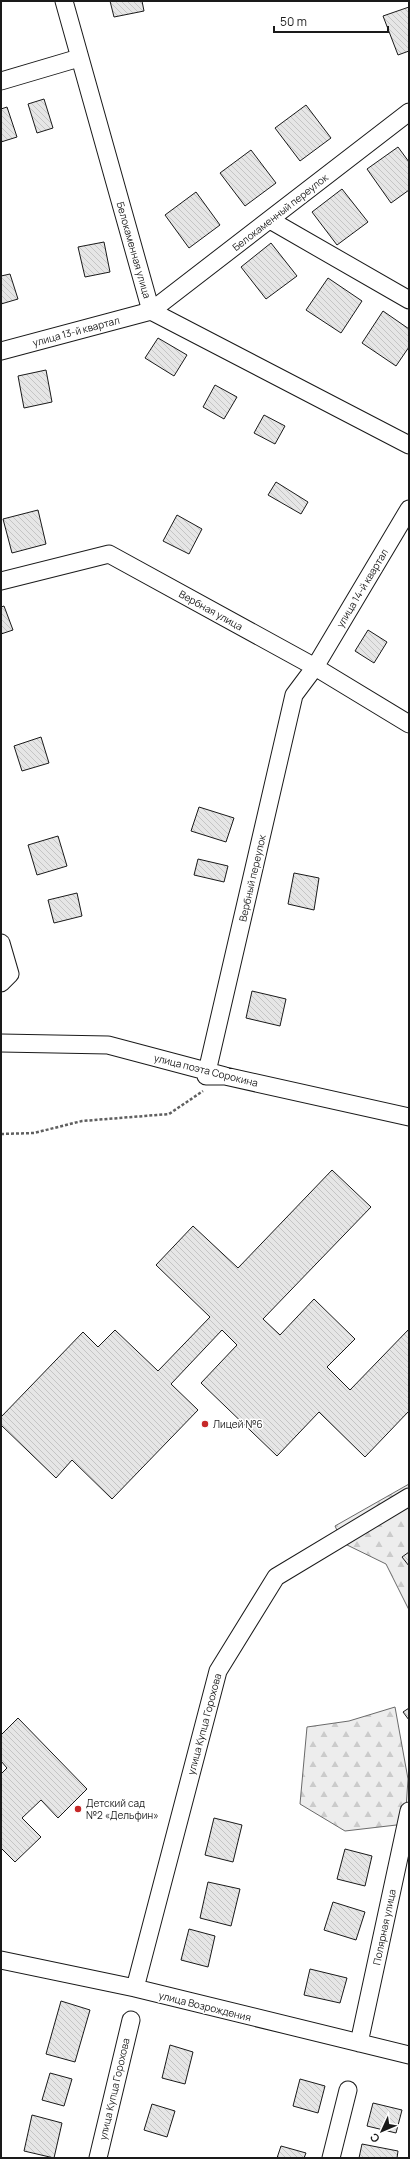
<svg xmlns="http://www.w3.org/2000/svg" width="410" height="2159" font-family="Manrope,sans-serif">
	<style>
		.forest { fill: url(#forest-firs); stroke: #6a6a6a }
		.building { fill: url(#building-back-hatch); stroke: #1a1a1a }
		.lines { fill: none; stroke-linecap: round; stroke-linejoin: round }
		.minor-casing { stroke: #1a1a1a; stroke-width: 19 }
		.path { stroke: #5f5f5f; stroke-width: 2.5; stroke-dasharray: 3 2; stroke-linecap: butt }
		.minor { stroke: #fff; stroke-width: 17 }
		.poi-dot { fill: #c62828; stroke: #fff; stroke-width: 1.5 }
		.labels { text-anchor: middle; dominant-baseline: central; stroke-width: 3; stroke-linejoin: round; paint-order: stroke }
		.street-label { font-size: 10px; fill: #1a1a1a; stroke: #fff }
		.poi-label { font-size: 10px; fill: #1a1a1a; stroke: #fff; text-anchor: start }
	</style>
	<defs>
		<pattern id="forest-firs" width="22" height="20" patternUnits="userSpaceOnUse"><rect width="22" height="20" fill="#ededed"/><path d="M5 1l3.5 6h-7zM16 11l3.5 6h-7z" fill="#cbcbcb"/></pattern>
		<pattern id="building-back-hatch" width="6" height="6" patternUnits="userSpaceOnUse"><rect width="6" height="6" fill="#e6e6e6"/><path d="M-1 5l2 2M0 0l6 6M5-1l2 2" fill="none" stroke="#c5c5c5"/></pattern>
	</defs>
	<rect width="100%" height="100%" fill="#fff"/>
	<path class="forest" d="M 409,1484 L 409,1610 L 386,1564 L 343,1543 L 335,1526 Z
		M 395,1707 L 408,1779 L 405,1824 L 345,1831 L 300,1804 L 307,1727 L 349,1721 Z"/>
	<path class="building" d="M 110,1 L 142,1 L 144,11 L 114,17 Z
		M 409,7 L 409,51 L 398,55 L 383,16 Z
		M 44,99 L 53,128 L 37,133 L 28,104 Z
		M 306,105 L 331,138 L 300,161 L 275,128 Z
		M 7,107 L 17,137 L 1,142 L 1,109 Z
		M 398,147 L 409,162 L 409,190 L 391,203 L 367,169 Z
		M 251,150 L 276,183 L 245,206 L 220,173 Z
		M 342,189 L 368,222 L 337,245 L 312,212 Z
		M 196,192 L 220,225 L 189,248 L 165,215 Z
		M 104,242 L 110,272 L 85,277 L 78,247 Z
		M 271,243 L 297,276 L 266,299 L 241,267 Z
		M 10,274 L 18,299 L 1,304 L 1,276 Z
		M 328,278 L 362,301 L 341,333 L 306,310 Z
		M 383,311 L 409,329 L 409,347 L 396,366 L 362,343 Z
		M 158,338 L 187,355 L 174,376 L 145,358 Z
		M 46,370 L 52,402 L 24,408 L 18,376 Z
		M 215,385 L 237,397 L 224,419 L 203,407 Z
		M 264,415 L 285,426 L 275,444 L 254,433 Z
		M 276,482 L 308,502 L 301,514 L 268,495 Z
		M 38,510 L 46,544 L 12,553 L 3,519 Z
		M 177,515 L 202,529 L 189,554 L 163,541 Z
		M 4,606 L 13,630 L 1,634 L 1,607 Z
		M 368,630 L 387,642 L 374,663 L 355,651 Z
		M 41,737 L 49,763 L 22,771 L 14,746 Z
		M 199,807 L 234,818 L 226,842 L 191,831 Z
		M 58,836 L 67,866 L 37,875 L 28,845 Z
		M 198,859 L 228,866 L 224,882 L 194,875 Z
		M 294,873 L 319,878 L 314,910 L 288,904 Z
		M 77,893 L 82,916 L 54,923 L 48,900 Z
		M 252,991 L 286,999 L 280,1026 L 246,1018 Z
		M 332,1170 L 371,1207 L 263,1319 L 280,1335 L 314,1299 L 355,1339 L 327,1367 L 350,1390 L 409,1329 L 409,1411 L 365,1457 L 319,1412 L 277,1456 L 201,1383 L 237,1345 L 222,1330 L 171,1384 L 198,1410 L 112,1499 L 72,1460 L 56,1478 L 1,1425 L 1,1417 L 83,1332 L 98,1347 L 115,1330 L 158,1371 L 210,1317 L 156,1265 L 193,1226 L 238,1268 Z
		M 409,1552 L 409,1566 L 402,1557 Z
		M 409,1708 L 409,1720 L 403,1712 Z
		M 18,1718 L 87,1789 L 58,1818 L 41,1800 L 22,1818 L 41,1837 L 15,1862 L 1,1848 L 1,1774 L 7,1768 L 1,1761 L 1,1735 Z
		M 214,1818 L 242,1825 L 233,1862 L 205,1855 Z
		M 345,1849 L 372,1856 L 365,1886 L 337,1879 Z
		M 208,1882 L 240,1889 L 231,1926 L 200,1918 Z
		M 333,1902 L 365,1912 L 356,1940 L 324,1930 Z
		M 189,1929 L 215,1936 L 208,1967 L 181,1960 Z
		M 310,1969 L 347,1978 L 340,2003 L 304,1995 Z
		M 61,2001 L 90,2010 L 75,2062 L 46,2054 Z
		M 170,2045 L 193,2052 L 185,2084 L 162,2078 Z
		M 50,2073 L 72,2079 L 64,2106 L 42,2100 Z
		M 300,2079 L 325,2086 L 318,2113 L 293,2106 Z
		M 373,2103 L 402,2110 L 396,2133 L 367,2126 Z
		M 152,2104 L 175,2111 L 167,2137 L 144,2130 Z
		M 32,2115 L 62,2123 L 54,2158 L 24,2151 Z
		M 362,2144 L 398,2151 L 397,2158 L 359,2158 Z
		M 281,2146 L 306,2153 L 304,2158 L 277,2158 Z"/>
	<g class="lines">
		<g class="minor-casing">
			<path id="minor" d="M 64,1 L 151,311 L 409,445
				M 1,81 L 79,58
				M 270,220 L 409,300
				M 1,351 L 151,311 L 409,112
				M 1,581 L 109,554 L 315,667 L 409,724
				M 1,943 L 10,974 L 1,983
				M 1,1043 L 108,1045 L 225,1076 L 409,1117
				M 225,1076 L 206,1076 L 294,695 L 315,667 L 409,509
				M 1,1960 L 135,1988 L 409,2055
				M 135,1988 L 218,1671 L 276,1577 L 409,1497
				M 359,2043 L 409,1811
				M 98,2158 L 131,2020
				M 331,2158 L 348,2090"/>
		</g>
		<path class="path" d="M 1,1134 L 34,1133 L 82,1121 L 169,1114 L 203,1091"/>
		<use href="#minor" class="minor"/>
	</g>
	<g class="poi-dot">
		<circle cx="205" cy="1424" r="4"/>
		<circle cx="78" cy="1809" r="4"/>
	</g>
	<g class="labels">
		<g class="street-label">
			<text transform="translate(280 212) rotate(-38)">Белокаменный переулок</text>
			<text transform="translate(134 250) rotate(74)">Белокаменная улица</text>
			<text transform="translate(76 331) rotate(-15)">улица 13-й квартал</text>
			<text transform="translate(362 588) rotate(-59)">улица 14-й квартал</text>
			<text transform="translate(211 610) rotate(29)">Вербная улица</text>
			<text transform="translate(252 878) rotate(-77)">Вербный переулок</text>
			<text transform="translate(206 1070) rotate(14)">улица поэта Сорокина</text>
			<text transform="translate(204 1724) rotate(-75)">улица Купца Горохова</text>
			<text transform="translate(384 1927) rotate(-78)">Полярная улица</text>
			<text transform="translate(205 2006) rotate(14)">улица Возрождения</text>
			<text transform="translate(114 2089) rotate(-77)">улица Купца Горохова</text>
		</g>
		<g class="poi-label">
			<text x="213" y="1424">Лицей №6</text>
			<text x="86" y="1803">Детский сад<tspan x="86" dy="12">№2 «Дельфин»</tspan></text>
		</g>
	</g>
	<rect width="410" height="2159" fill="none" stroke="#1a1a1a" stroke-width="4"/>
	<g transform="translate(382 2131) rotate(226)" stroke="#ffffff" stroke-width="3" paint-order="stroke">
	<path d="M0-3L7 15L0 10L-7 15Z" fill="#1a1a1a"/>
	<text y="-6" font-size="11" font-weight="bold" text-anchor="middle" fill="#1a1a1a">С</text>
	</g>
	<path d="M274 26v6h114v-6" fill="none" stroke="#1a1a1a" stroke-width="2"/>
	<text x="280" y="26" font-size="12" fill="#1a1a1a" stroke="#ffffff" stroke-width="3" paint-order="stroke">50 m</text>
</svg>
